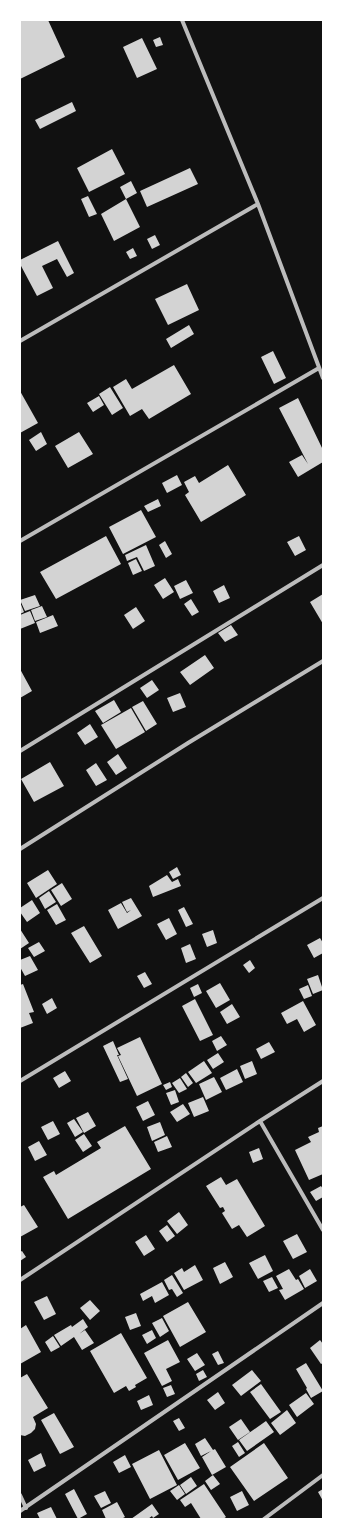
<svg xmlns="http://www.w3.org/2000/svg" width="343" height="1539" font-family="Arial,sans-serif">
	<style>
		.building { fill: #d3d3d3 }
		.lines { fill: none; stroke-linecap: round; stroke-linejoin: round }
		.minor { stroke: #bcbcbc; stroke-width: 4 }
	</style>
	<rect width="100%" height="100%" fill="#111"/>
	<path class="building" d="M 20,20 L 48,20 L 65,57 L 20,79 Z
		M 160,37 L 163,45 L 156,47 L 153,40 Z
		M 142,38 L 157,69 L 137,78 L 123,47 Z
		M 72,102 L 76,111 L 40,129 L 35,120 Z
		M 112,149 L 125,174 L 89,192 L 77,168 Z
		M 190,168 L 198,184 L 147,207 L 140,191 Z
		M 131,181 L 137,193 L 126,199 L 120,187 Z
		M 88,196 L 97,214 L 89,217 L 81,199 Z
		M 126,199 L 140,227 L 114,241 L 101,214 Z
		M 155,235 L 160,245 L 152,249 L 147,239 Z
		M 58,241 L 74,273 L 67,277 L 57,259 L 42,266 L 53,288 L 37,296 L 20,264 L 20,260 Z
		M 133,248 L 137,256 L 130,259 L 126,252 Z
		M 187,284 L 199,310 L 168,325 L 155,299 Z
		M 189,325 L 194,334 L 171,348 L 166,339 Z
		M 273,351 L 286,378 L 274,384 L 261,357 Z
		M 174,365 L 191,394 L 149,419 L 142,409 L 130,416 L 113,387 L 126,379 L 132,389 Z
		M 110,387 L 123,408 L 112,415 L 99,394 Z
		M 20,391 L 38,423 L 20,433 Z
		M 99,396 L 104,405 L 93,412 L 87,403 Z
		M 298,398 L 323,450 L 323,462 L 298,477 L 289,462 L 302,455 L 308,464 L 279,408 Z
		M 41,432 L 47,444 L 36,451 L 29,440 Z
		M 79,432 L 93,454 L 68,468 L 55,446 Z
		M 228,465 L 246,495 L 201,522 L 185,495 L 189,492 L 184,482 L 195,476 L 199,483 Z
		M 177,475 L 182,485 L 167,493 L 162,483 Z
		M 158,499 L 161,506 L 148,512 L 144,506 Z
		M 141,510 L 156,537 L 123,554 L 109,527 Z
		M 106,536 L 121,564 L 56,599 L 40,572 Z
		M 299,536 L 306,550 L 295,556 L 287,542 Z
		M 165,541 L 172,554 L 166,558 L 159,545 Z
		M 146,545 L 155,566 L 144,571 L 137,557 L 127,561 L 125,555 Z
		M 136,559 L 142,571 L 133,575 L 128,563 Z
		M 165,578 L 174,592 L 163,599 L 154,585 Z
		M 186,580 L 193,593 L 180,599 L 174,586 Z
		M 224,585 L 230,598 L 219,603 L 213,591 Z
		M 323,594 L 323,624 L 310,602 Z
		M 35,595 L 40,606 L 25,611 L 20,600 Z
		M 191,599 L 199,612 L 192,616 L 184,604 Z
		M 20,602 L 24,612 L 20,614 Z
		M 42,606 L 47,617 L 35,621 L 31,610 Z
		M 136,607 L 145,621 L 133,629 L 124,615 Z
		M 30,611 L 35,623 L 20,629 L 20,615 Z
		M 53,615 L 58,626 L 40,633 L 36,622 Z
		M 231,625 L 238,635 L 225,642 L 218,633 Z
		M 205,655 L 214,668 L 190,685 L 180,672 Z
		M 20,669 L 32,691 L 20,698 Z
		M 152,680 L 159,690 L 147,698 L 140,688 Z
		M 180,693 L 186,707 L 173,712 L 167,698 Z
		M 114,700 L 121,712 L 103,723 L 95,711 Z
		M 143,701 L 157,724 L 146,731 L 132,707 Z
		M 131,708 L 145,732 L 116,749 L 101,725 Z
		M 90,724 L 98,737 L 85,745 L 77,733 Z
		M 118,754 L 127,768 L 116,775 L 107,762 Z
		M 50,762 L 64,786 L 34,802 L 21,779 Z
		M 96,763 L 107,780 L 96,786 L 86,770 Z
		M 177,867 L 181,875 L 173,879 L 169,872 Z
		M 48,870 L 57,884 L 36,898 L 27,883 Z
		M 167,875 L 172,882 L 178,879 L 181,886 L 153,897 L 149,886 Z
		M 62,883 L 72,899 L 61,906 L 51,890 Z
		M 49,891 L 56,902 L 45,909 L 39,898 Z
		M 131,898 L 142,916 L 118,929 L 108,910 L 121,903 L 127,913 L 131,910 L 127,912 L 122,902 Z
		M 32,900 L 40,913 L 27,922 L 20,912 L 20,908 Z
		M 57,904 L 66,920 L 56,925 L 47,910 Z
		M 184,907 L 193,924 L 186,927 L 178,910 Z
		M 169,918 L 177,934 L 166,940 L 157,924 Z
		M 84,926 L 102,956 L 90,963 L 71,933 Z
		M 20,929 L 29,943 L 20,949 Z
		M 213,930 L 217,943 L 207,947 L 202,934 Z
		M 320,938 L 323,943 L 323,953 L 314,958 L 307,945 Z
		M 39,942 L 45,951 L 34,957 L 28,948 Z
		M 190,944 L 196,959 L 186,963 L 181,948 Z
		M 30,956 L 38,970 L 25,976 L 20,967 L 20,960 Z
		M 250,960 L 255,968 L 249,973 L 243,965 Z
		M 145,972 L 152,984 L 144,988 L 137,976 Z
		M 318,975 L 323,990 L 313,994 L 307,979 Z
		M 220,983 L 230,1000 L 216,1008 L 206,991 Z
		M 23,984 L 34,1012 L 29,1013 L 33,1023 L 20,1028 L 20,985 Z
		M 198,984 L 202,993 L 194,997 L 190,988 Z
		M 308,985 L 312,996 L 304,999 L 299,989 Z
		M 52,998 L 57,1008 L 47,1014 L 42,1004 Z
		M 195,999 L 213,1035 L 200,1041 L 182,1006 Z
		M 303,1001 L 316,1025 L 304,1032 L 297,1019 L 287,1024 L 281,1013 Z
		M 232,1004 L 240,1017 L 227,1024 L 220,1012 Z
		M 221,1036 L 227,1045 L 217,1051 L 212,1041 Z
		M 140,1037 L 162,1084 L 137,1096 L 118,1056 L 121,1055 L 117,1048 Z
		M 113,1041 L 119,1055 L 117,1055 L 128,1079 L 120,1082 L 103,1046 Z
		M 269,1042 L 275,1052 L 261,1059 L 256,1049 Z
		M 218,1053 L 224,1062 L 213,1069 L 207,1060 Z
		M 204,1061 L 212,1073 L 196,1083 L 188,1072 Z
		M 252,1061 L 257,1074 L 245,1079 L 240,1066 Z
		M 237,1069 L 243,1082 L 226,1090 L 220,1078 Z
		M 65,1071 L 71,1081 L 59,1088 L 53,1078 Z
		M 186,1073 L 193,1083 L 188,1087 L 181,1077 Z
		M 214,1077 L 222,1092 L 206,1100 L 199,1084 Z
		M 180,1078 L 187,1089 L 179,1093 L 172,1083 Z
		M 170,1082 L 172,1087 L 166,1090 L 163,1085 Z
		M 175,1090 L 179,1102 L 171,1105 L 166,1093 Z
		M 203,1097 L 209,1111 L 194,1117 L 188,1103 Z
		M 148,1101 L 155,1115 L 143,1121 L 136,1107 Z
		M 183,1104 L 190,1114 L 177,1122 L 170,1112 Z
		M 88,1112 L 96,1126 L 84,1133 L 76,1118 Z
		M 74,1119 L 83,1132 L 75,1137 L 67,1123 Z
		M 53,1121 L 60,1134 L 48,1140 L 41,1127 Z
		M 160,1122 L 165,1135 L 152,1141 L 147,1127 Z
		M 125,1126 L 151,1169 L 68,1219 L 43,1177 L 54,1171 L 56,1175 L 101,1148 L 97,1142 Z
		M 323,1126 L 323,1174 L 309,1180 L 295,1150 L 311,1142 L 308,1137 L 319,1132 L 318,1128 Z
		M 84,1134 L 92,1146 L 83,1152 L 75,1140 Z
		M 167,1136 L 172,1147 L 158,1152 L 154,1142 Z
		M 39,1141 L 47,1155 L 35,1161 L 28,1147 Z
		M 259,1148 L 263,1159 L 253,1163 L 249,1152 Z
		M 221,1177 L 226,1185 L 237,1179 L 265,1226 L 247,1237 L 239,1225 L 232,1229 L 222,1213 L 225,1211 L 223,1207 L 220,1208 L 206,1186 Z
		M 321,1186 L 323,1189 L 323,1197 L 316,1201 L 310,1192 Z
		M 24,1205 L 38,1227 L 20,1237 L 20,1207 Z
		M 179,1212 L 188,1225 L 177,1234 L 167,1221 Z
		M 167,1225 L 175,1236 L 167,1242 L 159,1231 Z
		M 297,1234 L 307,1252 L 293,1259 L 283,1241 Z
		M 146,1235 L 155,1249 L 144,1256 L 135,1242 Z
		M 22,1251 L 26,1257 L 20,1261 L 20,1252 Z
		M 265,1255 L 273,1271 L 258,1279 L 249,1263 Z
		M 225,1262 L 233,1277 L 220,1284 L 213,1268 Z
		M 195,1265 L 203,1280 L 184,1290 L 174,1273 L 182,1268 L 184,1272 Z
		M 289,1269 L 296,1280 L 298,1279 L 304,1289 L 285,1300 L 279,1290 L 283,1289 L 276,1276 Z
		M 310,1269 L 317,1281 L 305,1288 L 299,1276 Z
		M 172,1275 L 183,1293 L 177,1297 L 172,1289 L 169,1290 L 164,1280 Z
		M 272,1277 L 278,1288 L 269,1292 L 263,1281 Z
		M 162,1282 L 169,1295 L 155,1303 L 152,1296 L 143,1301 L 140,1294 Z
		M 47,1296 L 56,1314 L 44,1320 L 34,1302 Z
		M 90,1300 L 100,1311 L 90,1320 L 80,1308 Z
		M 188,1302 L 206,1332 L 180,1347 L 163,1316 Z
		M 136,1313 L 141,1326 L 130,1330 L 125,1317 Z
		M 162,1318 L 169,1331 L 160,1337 L 152,1323 Z
		M 83,1319 L 88,1327 L 79,1334 L 85,1330 L 94,1343 L 82,1350 L 74,1337 L 61,1346 L 54,1335 L 71,1325 L 72,1327 Z
		M 26,1325 L 41,1352 L 20,1364 L 20,1329 Z
		M 152,1330 L 156,1338 L 147,1344 L 142,1335 Z
		M 121,1333 L 147,1378 L 135,1385 L 136,1387 L 129,1391 L 126,1386 L 114,1393 L 90,1351 Z
		M 53,1336 L 60,1347 L 51,1352 L 45,1342 Z
		M 168,1340 L 180,1362 L 166,1369 L 172,1381 L 162,1386 L 144,1353 Z
		M 320,1340 L 323,1344 L 323,1363 L 321,1364 L 310,1348 Z
		M 218,1351 L 224,1363 L 218,1365 L 212,1354 Z
		M 197,1353 L 205,1365 L 195,1371 L 187,1359 Z
		M 306,1363 L 323,1391 L 311,1398 L 306,1389 L 307,1388 L 296,1369 Z
		M 203,1370 L 207,1377 L 199,1381 L 196,1374 Z
		M 252,1370 L 261,1381 L 241,1396 L 232,1385 Z
		M 27,1374 L 48,1408 L 33,1417 L 36,1424 L 35,1429 L 31,1433 L 25,1436 L 20,1435 L 20,1378 Z
		M 261,1384 L 281,1412 L 270,1419 L 250,1392 Z
		M 171,1385 L 175,1394 L 167,1397 L 163,1388 Z
		M 218,1392 L 225,1403 L 215,1410 L 207,1400 Z
		M 306,1393 L 314,1404 L 297,1417 L 289,1405 Z
		M 149,1395 L 153,1405 L 141,1410 L 137,1401 Z
		M 287,1410 L 296,1423 L 280,1435 L 271,1423 Z
		M 54,1413 L 74,1447 L 60,1454 L 41,1420 Z
		M 179,1418 L 185,1428 L 179,1431 L 173,1421 Z
		M 241,1419 L 250,1432 L 238,1440 L 229,1427 Z
		M 266,1421 L 274,1432 L 247,1451 L 239,1440 Z
		M 205,1438 L 213,1450 L 215,1449 L 226,1467 L 212,1475 L 202,1457 L 211,1451 L 201,1456 L 195,1444 Z
		M 238,1442 L 245,1453 L 239,1457 L 232,1446 Z
		M 185,1443 L 200,1468 L 178,1480 L 164,1455 Z
		M 264,1443 L 288,1478 L 254,1501 L 230,1467 Z
		M 159,1450 L 177,1485 L 150,1499 L 132,1464 Z
		M 41,1453 L 46,1466 L 34,1472 L 28,1460 Z
		M 125,1455 L 131,1467 L 119,1473 L 113,1462 Z
		M 213,1475 L 220,1484 L 211,1490 L 205,1481 Z
		M 191,1477 L 197,1486 L 186,1494 L 180,1485 Z
		M 204,1484 L 226,1517 L 223,1519 L 201,1519 L 191,1503 L 185,1507 L 180,1500 Z
		M 179,1485 L 185,1494 L 177,1500 L 170,1491 Z
		M 74,1489 L 87,1514 L 78,1519 L 65,1494 Z
		M 323,1489 L 323,1501 L 318,1492 Z
		M 105,1491 L 111,1503 L 101,1508 L 94,1496 Z
		M 242,1491 L 249,1505 L 237,1511 L 230,1497 Z
		M 117,1502 L 125,1517 L 121,1519 L 106,1519 L 102,1510 Z
		M 152,1504 L 159,1514 L 153,1518 L 152,1516 L 148,1519 L 131,1519 Z
		M 51,1507 L 57,1519 L 40,1519 L 37,1513 Z"/>
	<g class="lines">
		<path class="minor" d="M 182,20 L 258,204 L 323,378
			M 20,341 L 258,204
			M 20,541 L 319,368
			M 20,751 L 323,565
			M 20,849 L 188,743 L 323,661
			M 20,1081 L 323,898
			M 260,1121 L 323,1230
			M 20,1280 L 260,1121 L 323,1081
			M 20,1495 L 26,1508
			M 20,1511 L 323,1303
			M 264,1519 L 323,1475"/>
	</g>
	<rect width="343" height="1539" fill="none" stroke="#ffffff" stroke-width="42"/>
</svg>
